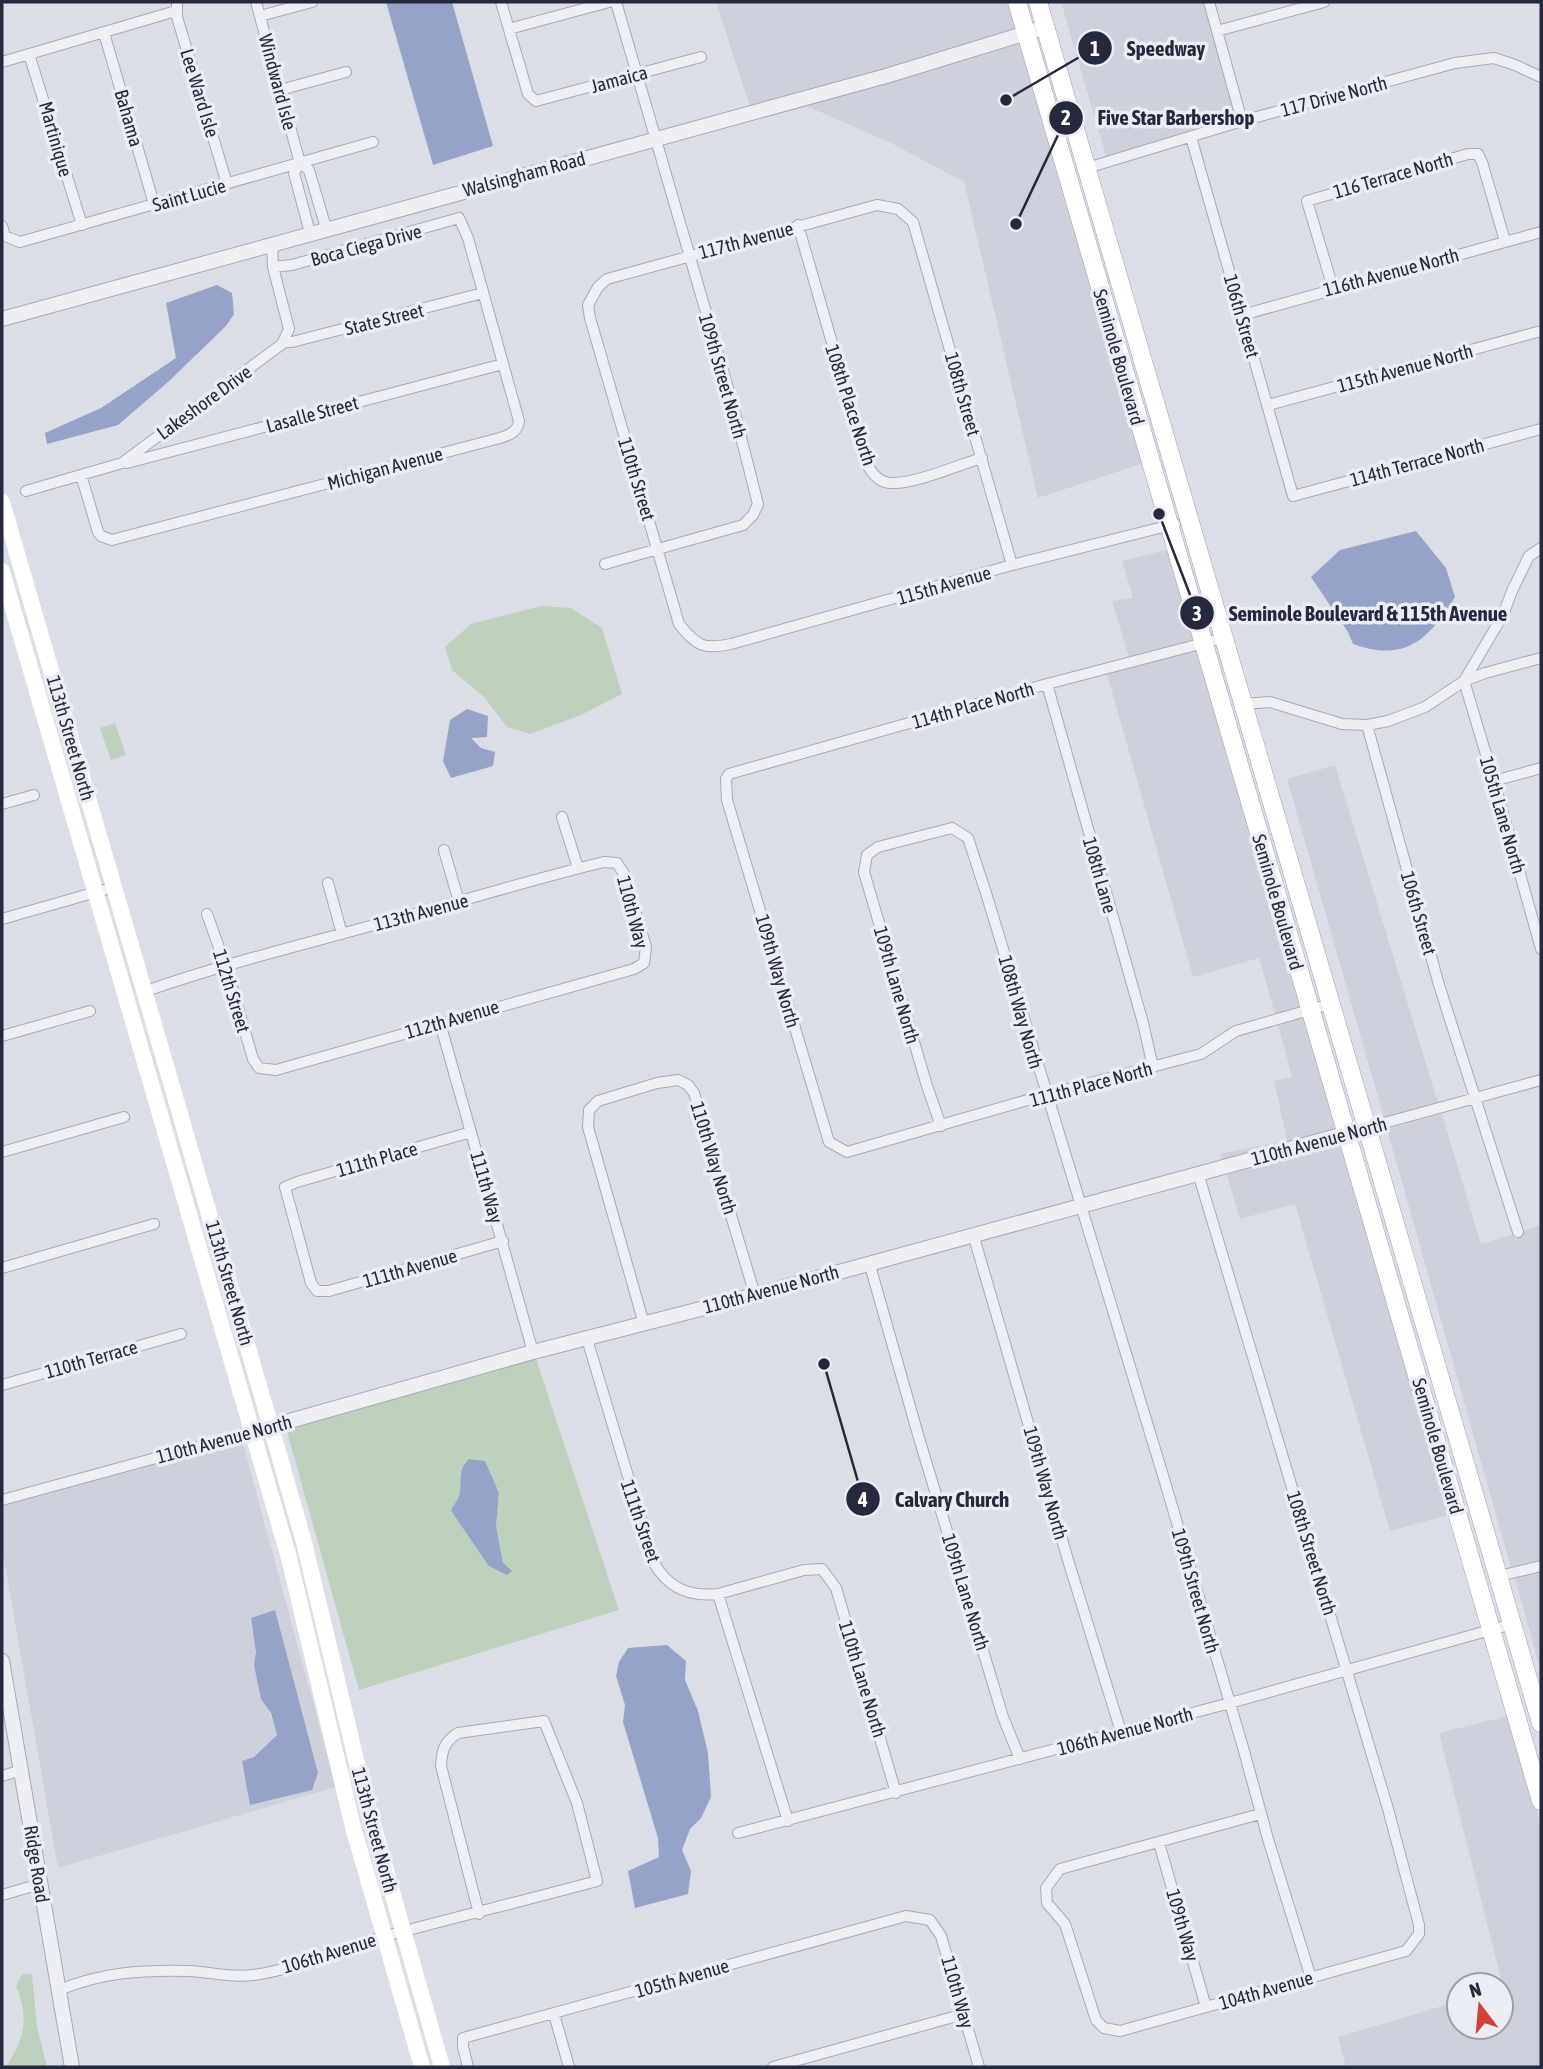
<svg xmlns="http://www.w3.org/2000/svg" width="1543" height="2069" font-family="'Asap Condensed',sans-serif">
	<style>
		.built { fill: #ced0dc; fill-rule: evenodd }
		.green { fill: #bdd1bc; fill-rule: evenodd }
		.water { fill: #95a3c9 }
		.lines { fill: none; stroke-linecap: round; stroke-linejoin: round }
		.minor-casing { stroke: #a5a8b4; stroke-width: 12 }
		.tertiary-casing { stroke: #a5a8b4; stroke-width: 16 }
		.primary-casing { stroke: #9b9fb3; stroke-width: 19 }
		.minor { stroke: #eeeff5; stroke-width: 10 }
		.tertiary { stroke: #eeeff5; stroke-width: 14 }
		.secondary { stroke: #fff; stroke-width: 16 }
		.primary { stroke: #fff; stroke-width: 18 }
		.labels { text-anchor: middle; dominant-baseline: central; stroke-width: 7; stroke-linejoin: round; paint-order: stroke }
		.street-label { font-size: 19px; fill: #25293d; stroke: #ebedf4 }
		.leader { fill: none; stroke: #25293d; stroke-width: 2.5 }
		.callout-dot { fill: #25293d; stroke: #ebedf4; stroke-width: 2.5 }
		.mark-label { font-size: 21px; text-anchor: middle; font-weight: bold; fill: #fff }
		.callout-label { font-size: 21px; text-anchor: middle; font-weight: bold; fill: #25293d; stroke: #ebedf4; stroke-width: 7; stroke-linejoin: round; paint-order: stroke }
	</style>
	<rect width="100%" height="100%" fill="#dcdee7"/>
	<path class="built" d="M 716,2 L 1012,2 L 1020,29 L 887,70 L 750,107 Z
		M 1061,2 L 1204,2 L 1236,117 L 1106,156 Z
		M 1023,40 L 1144,463 L 1038,498 L 964,182 L 889,142 L 802,104 Z
		M 1170,549 L 1197,639 L 1129,657 L 1112,601 L 1133,598 L 1122,561 Z
		M 1200,650 L 1304,1006 L 1275,1014 L 1259,958 L 1193,977 L 1107,674 Z
		M 1335,765 L 1438,1103 L 1384,1118 L 1287,779 Z
		M 1307,1016 L 1340,1130 L 1222,1161 L 1220,1154 L 1287,1140 L 1274,1081 L 1292,1077 L 1278,1025 Z
		M 1442,1114 L 1481,1244 L 1513,1234 L 1515,1239 L 1524,1236 L 1522,1231 L 1541,1225 L 1541,1560 L 1511,1568 L 1387,1129 Z
		M 1344,1140 L 1452,1514 L 1390,1531 L 1295,1204 L 1240,1219 L 1226,1172 Z
		M 242,1440 L 336,1787 L 58,1868 L 2,1548 L 2,1506 ZM 251,1619 L 312,1790 L 242,1762 L 254,1757 L 277,1735 L 254,1665 L 256,1652 Z
		M 1541,1571 L 1541,1672 L 1515,1578 Z
		M 1508,1716 L 1541,1825 L 1541,2067 L 1346,2067 L 1338,2037 L 1459,2001 L 1459,2027 L 1501,2027 L 1501,1989 L 1503,1987 L 1439,1733 Z"/>
	<path class="green" d="M 541,606 L 571,608 L 602,628 L 622,694 L 581,715 L 530,734 L 507,727 L 484,697 L 452,670 L 445,647 L 471,624 Z
		M 115,723 L 126,755 L 111,760 L 100,728 Z
		M 536,1359 L 619,1610 L 359,1690 L 286,1428 ZM 461,1492 L 499,1493 L 496,1526 L 503,1563 L 489,1565 L 451,1512 Z
		M 22,1974 L 32,1974 L 37,2027 L 47,2067 L 6,2067 C 24,2039 30,2018 16,1987 Z"/>
	<path class="water" d="M 386,2 L 452,2 L 493,146 L 433,165 Z
		M 217,285 L 232,293 L 234,314 L 226,326 L 168,382 L 118,425 L 47,444 L 45,433 L 101,408 L 176,358 L 166,303 Z
		M 1416,531 L 1446,568 L 1455,597 C 1429,639 1406,663 1353,644 L 1348,632 L 1311,577 L 1340,550 Z
		M 467,709 L 488,716 L 487,737 L 471,738 L 481,748 L 495,752 L 493,766 L 451,778 L 443,761 L 450,720 Z
		M 469,1459 L 485,1461 L 499,1493 L 496,1526 L 503,1563 L 512,1571 L 507,1575 L 489,1566 L 451,1511 C 453,1505 460,1498 460,1491 C 462,1477 458,1470 469,1459 Z
		M 275,1610 L 318,1773 L 312,1790 L 250,1805 L 242,1761 L 254,1757 L 277,1735 L 271,1713 L 261,1699 L 254,1665 L 256,1652 L 251,1618 Z
		M 667,1645 L 686,1661 L 685,1680 L 698,1711 L 708,1753 L 711,1797 L 701,1818 L 690,1829 L 682,1850 L 691,1871 L 688,1894 L 635,1908 L 628,1871 L 659,1857 L 658,1838 L 623,1722 L 625,1705 L 616,1676 L 619,1662 L 628,1648 Z"/>
	<g class="lines">
		<g class="minor-casing">
			<path id="minor" d="M 177,2 L 177,17 L 227,184
				M 256,2 L 300,163
				M 501,2 L 528,94 L 536,101 L 701,57
				M 1209,2 L 1242,121
				M 260,16 L 312,2
				M 509,29 L 609,2
				M 1217,31 L 1324,2
				M 104,33 L 154,204
				M 29,54 L 82,225
				M 2,62 L 176,11
				M 280,90 L 346,72
				M 1191,137 L 1293,496 L 1541,429
				M 300,163 L 294,173 L 310,233
				M 300,163 L 309,170 L 326,228
				M 1087,168 L 1242,121 L 1455,63 L 1494,58 L 1515,65 L 1541,77
				M 798,225 L 867,464 C 872,474 879,483 892,483 C 915,484 958,465 982,458
				M 2,226 L 5,236 L 20,242 L 373,142
				M 1333,288 L 1307,201 L 1468,154 L 1478,154 L 1482,162 L 1505,241
				M 1242,315 L 1541,232
				M 284,342 L 292,342 L 483,293
				M 1268,405 L 1541,331
				M 127,463 L 503,364
				M 81,475 L 98,532 L 101,536 L 112,540 L 500,438 C 509,435 518,432 519,421 L 468,238 L 459,218 L 292,265 L 273,267
				M 26,491 L 122,463 L 282,344 L 289,329 L 273,267 L 272,243
				M 605,564 L 743,525 L 753,515 L 758,504 L 732,402 L 616,2
				M 1012,565 L 913,222 L 898,209 L 877,205 L 607,279 L 598,287 L 588,305 L 590,318 L 679,624 C 697,646 703,650 731,644 L 1012,565 L 1175,524
				M 1223,638 L 1047,684 L 729,774 L 726,779 L 727,800 L 829,1142 L 847,1152 L 1045,1095 L 1201,1054 L 1236,1031 L 1330,1004
				M 1541,658 L 1485,673 L 1464,681 L 1494,781 L 1541,949
				M 1047,684 L 1143,1023 L 1153,1067
				M 1243,704 L 1270,702 L 1342,724 L 1367,725 L 1388,721 L 1425,707 L 1464,681 L 1503,615 L 1512,591 L 1529,556 L 1541,548
				M 1367,725 L 1439,985 L 1518,1232
				M 1494,781 L 1541,768
				M 2,804 L 34,795
				M 562,817 L 578,868
				M 444,850 L 459,902
				M 328,883 L 342,934
				M 2,919 L 114,887
				M 146,991 C 226,963 310,943 392,920 C 463,901 533,879 604,862 L 617,863 L 624,874 L 646,947 L 644,963 L 634,969 L 276,1070 L 259,1068 L 253,1059 L 226,967 L 207,914
				M 440,1023 L 533,1352
				M 2,1036 L 90,1011
				M 941,1126 L 927,1086 L 864,872 L 867,855 L 878,847 L 952,828 L 968,838 L 986,893 L 1165,1482 L 1244,1751 L 1268,1839 L 1311,1978
				M 1366,1128 L 1541,1080
				M 471,1132 L 297,1182 L 285,1187 L 311,1283 L 317,1291 L 329,1291 L 503,1241
				M 2,1152 L 124,1117
				M 1198,1173 L 1388,1809 L 1419,1925 L 1419,1934 L 1406,1951 L 1120,2031 L 1104,2028 L 1096,2020 L 1065,1924 L 1047,1903 L 1046,1888 L 1060,1869 L 1260,1814
				M 973,1234 L 1068,1560 L 1121,1732
				M 869,1262 L 919,1438 L 1003,1717 L 1020,1759
				M 2,1268 L 154,1224
				M 644,1324 L 588,1127 L 589,1110 L 598,1101 L 657,1083 L 678,1080 L 688,1085 L 694,1093 L 755,1295
				M 587,1339 L 654,1563 C 668,1588 689,1597 718,1594 L 804,1570 L 822,1569 L 836,1588 L 896,1793
				M 2,1385 L 181,1334
				M 2,1500 L 251,1432
				M 1499,1576 L 1541,1566
				M 718,1594 L 788,1821
				M 2,1776 L 22,1770
				M 738,1833 L 1230,1703 L 1512,1624
				M 1159,1843 L 1206,2007
				M 2,1895 L 40,1884
				M 59,1990 C 104,1972 140,1970 189,1971 C 211,1972 230,1978 253,1975 C 299,1969 341,1947 386,1936 C 456,1917 527,1900 597,1881 L 577,1803 L 544,1721 L 458,1733 C 444,1742 442,1750 441,1766 L 479,1914
				M 554,2014 L 569,2067
				M 468,2067 L 463,2047 L 463,2038 L 906,1916 L 930,1920 L 941,1936 L 979,2067
				M 773,2067 L 964,2014"/>
		</g>
		<g class="tertiary-casing">
			<path id="tertiary" d="M 2,319 L 886,76 L 1046,27
				M 251,1432 L 533,1352 L 755,1295 L 1366,1128
				M 2,1661 L 72,2067"/>
		</g>
		<g class="primary-casing">
			<path id="primary" d="M 1017,2 L 1541,1801
				M 1038,2 L 1541,1723"/>
		</g>
		<use href="#minor" class="minor"/>
		<use href="#tertiary" class="tertiary"/>
		<path class="secondary" d="M 2,502 L 271,1427 L 304,1542 L 365,1797 L 442,2067
			M 2,571 L 289,1558 L 353,1827 L 422,2067"/>
		<use href="#primary" class="primary"/>
	</g>
	<g class="labels">
		<g class="street-label">
			<text transform="translate(619 79) rotate(-15)">Jamaica</text>
			<text transform="translate(278 82) rotate(75)">Windward Isle</text>
			<text transform="translate(200 93) rotate(73)">Lee Ward Isle</text>
			<text transform="translate(1334 96) rotate(-15)">117 Drive North</text>
			<text transform="translate(129 118) rotate(74)">Bahama</text>
			<text transform="translate(56 139) rotate(74)">Martinique</text>
			<text transform="translate(524 174) rotate(-15)">Walsingham Road</text>
			<text transform="translate(1393 175) rotate(-16)">116 Terrace North</text>
			<text transform="translate(189 195) rotate(-16)">Saint Lucie</text>
			<text transform="translate(746 240) rotate(-15)">117th Avenue</text>
			<text transform="translate(366 245) rotate(-15)">Boca Ciega Drive</text>
			<text transform="translate(1391 272) rotate(-15)">116th Avenue North</text>
			<text transform="translate(1242 316) rotate(74)">106th Street</text>
			<text transform="translate(384 319) rotate(-14)">State Street</text>
			<text transform="translate(1119 357) rotate(74)">Seminole Boulevard</text>
			<text transform="translate(1405 368) rotate(-15)">115th Avenue North</text>
			<text transform="translate(723 376) rotate(74)">109th Street North</text>
			<text transform="translate(963 394) rotate(74)">108th Street</text>
			<text transform="translate(204 402) rotate(-36)">Lakeshore Drive</text>
			<text transform="translate(851 405) rotate(72)">108th Place North</text>
			<text transform="translate(312 414) rotate(-15)">Lasalle Street</text>
			<text transform="translate(1417 462) rotate(-15)">114th Terrace North</text>
			<text transform="translate(385 468) rotate(-15)">Michigan Avenue</text>
			<text transform="translate(637 479) rotate(73)">110th Street</text>
			<text transform="translate(944 585) rotate(-16)">115th Avenue</text>
			<text transform="translate(973 705) rotate(-16)">114th Place North</text>
			<text transform="translate(71 738) rotate(74)">113th Street North</text>
			<text transform="translate(1503 815) rotate(74)">105th Lane North</text>
			<text transform="translate(1100 875) rotate(74)">108th Lane</text>
			<text transform="translate(1278 902) rotate(74)">Seminole Boulevard</text>
			<text transform="translate(421 912) rotate(-15)">113th Avenue</text>
			<text transform="translate(633 912) rotate(75)">110th Way</text>
			<text transform="translate(1419 913) rotate(74)">106th Street</text>
			<text transform="translate(778 971) rotate(74)">109th Way North</text>
			<text transform="translate(897 985) rotate(74)">109th Lane North</text>
			<text transform="translate(232 991) rotate(73)">112th Street</text>
			<text transform="translate(1021 1012) rotate(74)">108th Way North</text>
			<text transform="translate(452 1019) rotate(-16)">112th Avenue</text>
			<text transform="translate(1091 1084) rotate(-15)">111th Place North</text>
			<text transform="translate(1319 1141) rotate(-15)">110th Avenue North</text>
			<text transform="translate(714 1158) rotate(73)">110th Way North</text>
			<text transform="translate(377 1159) rotate(-16)">111th Place</text>
			<text transform="translate(487 1187) rotate(74)">111th Way</text>
			<text transform="translate(410 1268) rotate(-16)">111th Avenue</text>
			<text transform="translate(230 1283) rotate(74)">113th Street North</text>
			<text transform="translate(771 1289) rotate(-15)">110th Avenue North</text>
			<text transform="translate(91 1359) rotate(-16)">110th Terrace</text>
			<text transform="translate(224 1439) rotate(-15)">110th Avenue North</text>
			<text transform="translate(1438 1446) rotate(74)">Seminole Boulevard</text>
			<text transform="translate(1046 1483) rotate(74)">109th Way North</text>
			<text transform="translate(641 1521) rotate(71)">111th Street</text>
			<text transform="translate(1312 1553) rotate(73)">108th Street North</text>
			<text transform="translate(1196 1591) rotate(74)">109th Street North</text>
			<text transform="translate(966 1592) rotate(73)">109th Lane North</text>
			<text transform="translate(863 1679) rotate(73)">110th Lane North</text>
			<text transform="translate(1125 1731) rotate(-15)">106th Avenue North</text>
			<text transform="translate(375 1830) rotate(75)">113th Street North</text>
			<text transform="translate(37 1864) rotate(81)">Ridge Road</text>
			<text transform="translate(1183 1925) rotate(74)">109th Way</text>
			<text transform="translate(329 1953) rotate(-17)">106th Avenue</text>
			<text transform="translate(682 1978) rotate(-16)">105th Avenue</text>
			<text transform="translate(1266 1990) rotate(-16)">104th Avenue</text>
			<text transform="translate(958 1992) rotate(74)">110th Way</text>
		</g>
	</g>
	<path class="leader" d="M1006 100L1095 48M1016 224L1066 118M1159 514L1197 613M824 1364L863 1499"/>
	<g class="callout-dot">
		<circle cx="1006" cy="100" r="7"/>
		<circle cx="1016" cy="224" r="7"/>
		<circle cx="1159" cy="514" r="7"/>
		<circle cx="824" cy="1364" r="7"/>
		<circle cx="1095" cy="48" r="18"/>
		<circle cx="1066" cy="118" r="18"/>
		<circle cx="1197" cy="613" r="18"/>
		<circle cx="863" cy="1499" r="18"/>
	</g>
	<g class="mark-label">
		<text x="1095" y="56">1</text>
		<text x="1066" y="125">2</text>
		<text x="1197" y="621">3</text>
		<text x="863" y="1507">4</text>
	</g>
	<g class="callout-label">
		<text x="1166" y="56">Speedway</text>
		<text x="1176" y="125">Five Star Barbershop</text>
		<text x="1368" y="621">Seminole Boulevard &amp; 115th Avenue</text>
		<text x="952" y="1507">Calvary Church</text>
	</g>
	<rect width="1543" height="2069" fill="none" stroke="#25293d" stroke-width="7"/>
	<g transform="translate(1480 2006) rotate(344)"><circle r="33" fill="#ebedf4" stroke="#9c9fab" stroke-width="2"/>
	<path d="M0-5L12 26L0 18L-12 26Z" fill="#d2423a"/>
	<text y="-10" font-size="19" font-weight="bold" text-anchor="middle" fill="#25293d">N</text>
	</g>
</svg>
